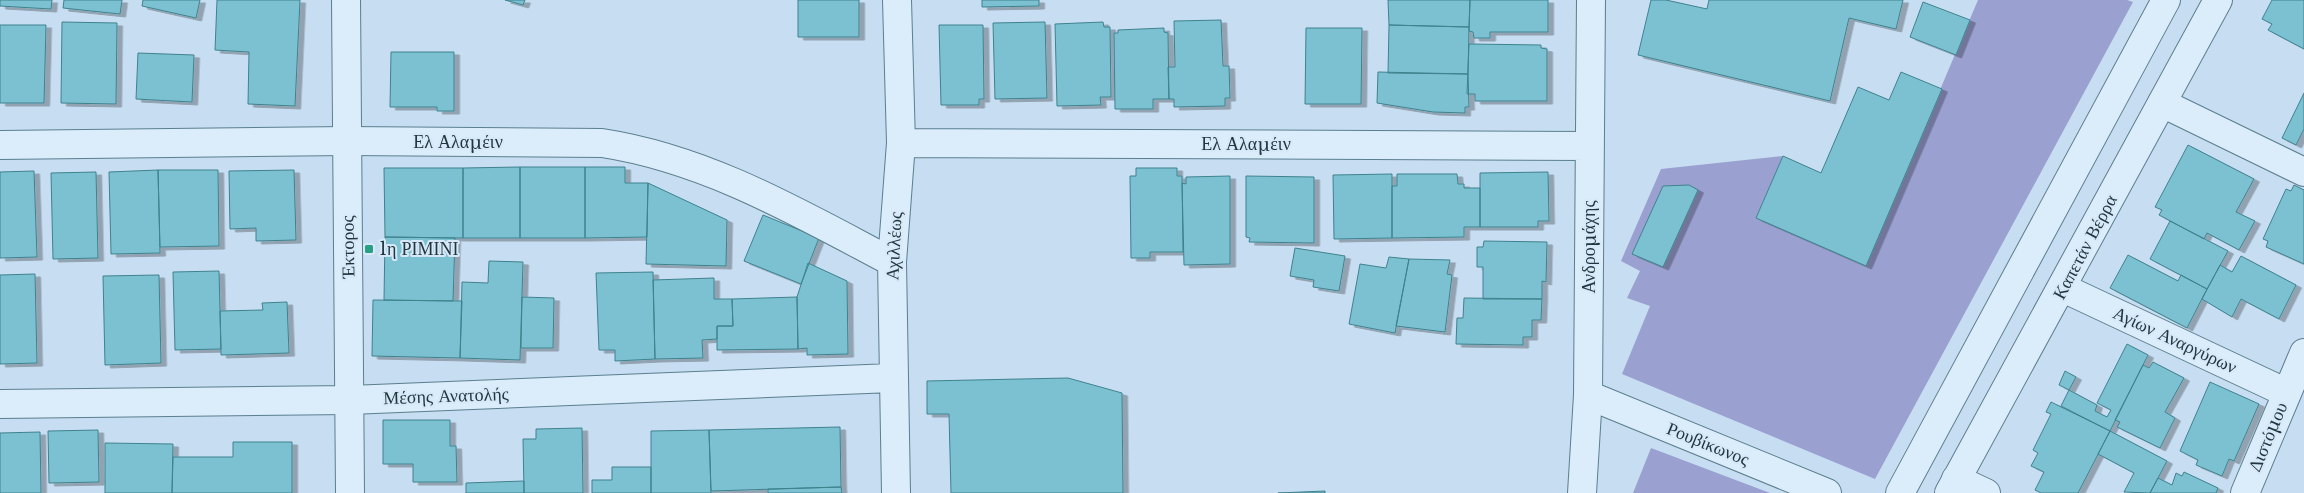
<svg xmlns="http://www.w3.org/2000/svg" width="2304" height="493" font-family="'Libre Baskerville',serif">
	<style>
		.green { fill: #9aa0d0 }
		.building { fill: #7bc1d1; stroke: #3f828e; filter: url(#shadow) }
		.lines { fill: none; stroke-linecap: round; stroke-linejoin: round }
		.minor-casing { stroke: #5b7f8e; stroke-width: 30 }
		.tertiary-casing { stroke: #5b7f8e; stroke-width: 30 }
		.minor { stroke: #dbecfb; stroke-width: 28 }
		.tertiary { stroke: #dbecfb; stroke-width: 28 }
		.poi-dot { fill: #28a083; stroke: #d7e8f8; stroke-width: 2 }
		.labels { text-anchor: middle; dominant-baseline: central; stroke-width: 4; stroke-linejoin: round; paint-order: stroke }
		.street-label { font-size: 18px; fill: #1f363d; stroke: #d7e8f8 }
		.poi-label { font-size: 18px; fill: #1f363d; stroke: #d7e8f8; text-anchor: start }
	</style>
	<defs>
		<filter id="shadow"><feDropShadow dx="5.5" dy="3" stdDeviation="0" flood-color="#0004"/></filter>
	</defs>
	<rect width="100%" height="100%" fill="#c7ddf1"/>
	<path class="green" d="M 1978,0 L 2127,0 L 2133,2 L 1875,479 L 1622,374 L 1650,306 L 1627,298 L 1640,271 L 1621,261 L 1661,169 L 1783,156 L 1756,218 L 1866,265 Z
		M 1651,448 L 1770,493 L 1633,493 Z"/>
	<path class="building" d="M 0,0 L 52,0 L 51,9 L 0,6 Z
		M 64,0 L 122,0 L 120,14 L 63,8 Z
		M 143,0 L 200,0 L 196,18 L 142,6 Z
		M 217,0 L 300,0 L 295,106 L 248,104 L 249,52 L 215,50 Z
		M 505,0 L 525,0 L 523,5 Z
		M 798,0 L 859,0 L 859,37 L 798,37 Z
		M 982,0 L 1039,0 L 1039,6 L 982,7 Z
		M 1388,0 L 1470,0 L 1469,27 L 1389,25 Z
		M 1470,0 L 1548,0 L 1548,32 L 1490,32 L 1490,38 L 1474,38 L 1473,32 L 1469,31 Z
		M 1651,0 L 1666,0 L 1707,9 L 1709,0 L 1903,0 L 1896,29 L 1849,18 L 1830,101 L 1638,55 Z
		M 2272,0 L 2304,0 L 2304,49 L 2268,30 L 2272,24 L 2262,19 Z
		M 1923,2 L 1970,20 L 1956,55 L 1910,37 Z
		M 1221,20 L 1223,66 L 1229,66 L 1230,98 L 1225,98 L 1225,106 L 1174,107 L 1174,99 L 1169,99 L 1168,67 L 1175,67 L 1174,21 Z
		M 62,22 L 117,23 L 116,104 L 61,103 Z
		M 1045,22 L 1047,98 L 995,99 L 993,23 Z
		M 1103,22 L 1104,27 L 1110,27 L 1111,97 L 1100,97 L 1101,105 L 1057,106 L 1055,24 Z
		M 0,25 L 46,25 L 44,103 L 0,103 Z
		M 939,25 L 983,25 L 984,99 L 979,99 L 979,105 L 941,105 Z
		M 1389,25 L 1469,27 L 1468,74 L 1388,73 Z
		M 1164,28 L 1164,32 L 1168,33 L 1169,99 L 1153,99 L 1153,109 L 1115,109 L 1114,33 L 1118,33 L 1118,30 Z
		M 1306,28 L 1362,28 L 1361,104 L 1305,104 Z
		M 1469,44 L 1541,45 L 1541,48 L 1547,49 L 1547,101 L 1475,101 L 1475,94 L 1467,94 Z
		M 391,52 L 454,52 L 454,111 L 437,111 L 437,107 L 390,107 Z
		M 138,53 L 194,55 L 192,102 L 136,99 Z
		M 1378,72 L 1468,74 L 1469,107 L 1465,107 L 1465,113 L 1433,112 L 1377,103 Z
		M 1901,72 L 1942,89 L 1866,266 L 1756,218 L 1783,156 L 1821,173 L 1858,87 L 1889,100 Z
		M 2304,93 L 2304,129 L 2296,145 L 2282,138 Z
		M 2188,145 L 2254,179 L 2236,212 L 2255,221 L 2239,250 L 2207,233 L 2204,239 L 2159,215 L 2162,210 L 2155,207 Z
		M 520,167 L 520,238 L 463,238 L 463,168 Z
		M 520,167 L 585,167 L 585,238 L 520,238 Z
		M 585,167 L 625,167 L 625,183 L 648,183 L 647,237 L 585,238 Z
		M 384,168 L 463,168 L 463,238 L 385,237 Z
		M 1136,168 L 1177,168 L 1177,176 L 1182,176 L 1183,252 L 1150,252 L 1150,258 L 1131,258 L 1130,176 L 1136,176 Z
		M 158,170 L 218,170 L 219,246 L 160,247 Z
		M 158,170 L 160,253 L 111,254 L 109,172 Z
		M 294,170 L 296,240 L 256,241 L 256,228 L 230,229 L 229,171 Z
		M 34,171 L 37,257 L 0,258 L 0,172 Z
		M 96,172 L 98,258 L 53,259 L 51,173 Z
		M 1548,172 L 1549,221 L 1538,221 L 1538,227 L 1480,227 L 1480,173 Z
		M 1392,174 L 1392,238 L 1334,239 L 1333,175 Z
		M 1397,174 L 1457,174 L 1458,184 L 1464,184 L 1464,188 L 1480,188 L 1480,227 L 1464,227 L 1464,237 L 1392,238 L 1392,186 L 1397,186 Z
		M 1230,176 L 1230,264 L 1184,265 L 1182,183 L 1186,184 L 1186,177 Z
		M 1246,176 L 1314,177 L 1314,243 L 1249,242 L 1250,238 L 1246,237 Z
		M 648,183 L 727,220 L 726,266 L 646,264 Z
		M 1689,185 L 1698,190 L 1663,267 L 1632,254 L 1663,186 Z
		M 2294,185 L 2304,190 L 2304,264 L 2266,247 L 2268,241 L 2263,239 L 2286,189 L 2291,191 Z
		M 763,215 L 819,238 L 801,284 L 744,261 Z
		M 2170,221 L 2228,251 L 2207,289 L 2150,259 Z
		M 385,237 L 455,238 L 453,301 L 384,300 Z
		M 1484,241 L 1547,242 L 1546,282 L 1542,281 L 1542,299 L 1483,299 L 1483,267 L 1477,267 L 1477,247 L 1483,247 Z
		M 1295,248 L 1345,256 L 1339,291 L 1313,287 L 1314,280 L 1290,276 Z
		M 2128,255 L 2178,281 L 2181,275 L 2207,289 L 2187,328 L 2110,288 Z
		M 2241,256 L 2296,285 L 2279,319 L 2241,299 L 2232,317 L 2202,299 L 2220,265 L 2232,272 Z
		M 1389,257 L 1409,259 L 1395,333 L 1349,324 L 1360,264 L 1386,268 Z
		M 1409,259 L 1450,260 L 1447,274 L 1452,275 L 1445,332 L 1396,326 Z
		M 489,261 L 523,262 L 520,360 L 460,358 L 462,282 L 488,283 Z
		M 808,263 L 847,281 L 848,354 L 807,355 L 807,348 L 798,349 L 797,297 Z
		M 219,271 L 221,349 L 175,350 L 173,272 Z
		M 653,272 L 655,359 L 615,361 L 615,350 L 599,350 L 596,273 Z
		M 35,274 L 37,363 L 0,364 L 0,275 Z
		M 159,275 L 161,363 L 105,365 L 103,276 Z
		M 714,278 L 714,299 L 732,299 L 733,326 L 717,326 L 717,339 L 702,340 L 703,358 L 655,359 L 653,280 Z
		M 522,297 L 554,298 L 553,348 L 521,348 Z
		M 797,297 L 798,349 L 717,350 L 717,326 L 733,326 L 732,299 Z
		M 1464,298 L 1542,299 L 1541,320 L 1532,320 L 1532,337 L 1523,337 L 1523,345 L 1456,344 L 1457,318 L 1463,318 Z
		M 373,300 L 462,301 L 460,358 L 372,356 Z
		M 287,302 L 289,353 L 221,355 L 220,311 L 263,310 L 262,303 Z
		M 2127,344 L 2148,355 L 2110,431 L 2061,406 L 2069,390 L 2097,405 L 2095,411 L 2107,417 L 2111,410 L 2097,403 Z
		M 2153,362 L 2184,378 L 2165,412 L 2175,418 L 2160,448 L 2117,427 L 2120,422 L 2115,420 L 2143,365 L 2149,368 Z
		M 2065,371 L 2076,377 L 2069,390 L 2059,385 Z
		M 1068,378 L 1122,393 L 1123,493 L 951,493 L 949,414 L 927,414 L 927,381 Z
		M 2210,382 L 2259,404 L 2234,461 L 2229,459 L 2222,476 L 2196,465 L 2198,460 L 2180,451 Z
		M 2051,402 L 2110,431 L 2078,493 L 2041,493 L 2035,490 L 2044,472 L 2031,466 L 2038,453 L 2033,450 L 2051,414 L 2046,412 Z
		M 383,420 L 450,420 L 450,446 L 456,446 L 457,482 L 413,482 L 413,464 L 383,464 Z
		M 840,427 L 841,487 L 711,491 L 709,430 Z
		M 582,428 L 583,493 L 524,493 L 523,439 L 536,439 L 536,429 Z
		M 98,430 L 99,482 L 49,483 L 48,431 Z
		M 709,430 L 711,493 L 651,493 L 651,431 Z
		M 2110,431 L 2167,461 L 2150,493 L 2124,492 L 2134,473 L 2098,454 Z
		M 40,432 L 41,493 L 0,493 L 0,433 Z
		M 233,442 L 292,442 L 292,493 L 172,493 L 173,457 L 233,457 Z
		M 105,443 L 173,444 L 172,493 L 105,493 Z
		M 612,467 L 651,467 L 651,493 L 592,493 L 592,480 L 612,480 Z
		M 2184,472 L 2218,488 L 2216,493 L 2150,493 L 2158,478 L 2172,485 L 2176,473 L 2182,476 Z
		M 524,481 L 524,493 L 466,493 L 466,483 Z
		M 841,487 L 842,493 L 768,493 L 768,489 Z
		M 1325,491 L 1325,493 L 1278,493 Z"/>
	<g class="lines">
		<g class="minor-casing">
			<path id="minor" d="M 2162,103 L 2304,172
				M 901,143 L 1590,146
				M 0,145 L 347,141 L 602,143 C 707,159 799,213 892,262
				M 2063,288 L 2287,393
				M 1588,395 L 1827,493
				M 0,404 L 350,400 L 892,378
				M 1956,479 L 1986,493
				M 896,493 L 892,262 L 901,143 L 897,0
				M 1582,493 L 1588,395 L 1591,0
				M 2245,493 L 2304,353"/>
		</g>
		<g class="tertiary-casing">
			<path id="tertiary" d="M 346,0 L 350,493
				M 1900,493 L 2166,0
				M 1949,493 L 2218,0"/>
		</g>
		<use href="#minor" class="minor"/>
		<use href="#tertiary" class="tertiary"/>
	</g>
	<rect class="poi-dot" x="364" y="244" width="10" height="10" rx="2.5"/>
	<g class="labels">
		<g class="street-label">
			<text x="458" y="142">Ελ Αλαμέιν</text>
			<text x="1246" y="144">Ελ Αλαμέιν</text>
			<text transform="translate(894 246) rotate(-87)">Αχιλλέως</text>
			<text transform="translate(348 247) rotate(-91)">Έκτορος</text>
			<text transform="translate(1589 247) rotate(-90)">Ανδρομάχης</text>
			<text transform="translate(2085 247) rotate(-62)">Καπετάν Βέρρα</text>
			<text transform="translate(2175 340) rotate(25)">Αγίων Αναργύρων</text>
			<text transform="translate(446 396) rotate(-2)">Μέσης Ανατολής</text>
			<text transform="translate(2268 437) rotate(-67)">Διστόμου</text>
			<text transform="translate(1708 444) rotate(22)">Ρουβίκωνος</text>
		</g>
		<g class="poi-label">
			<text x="379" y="249">1η ΡΙΜΙΝΙ</text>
		</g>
	</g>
</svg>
